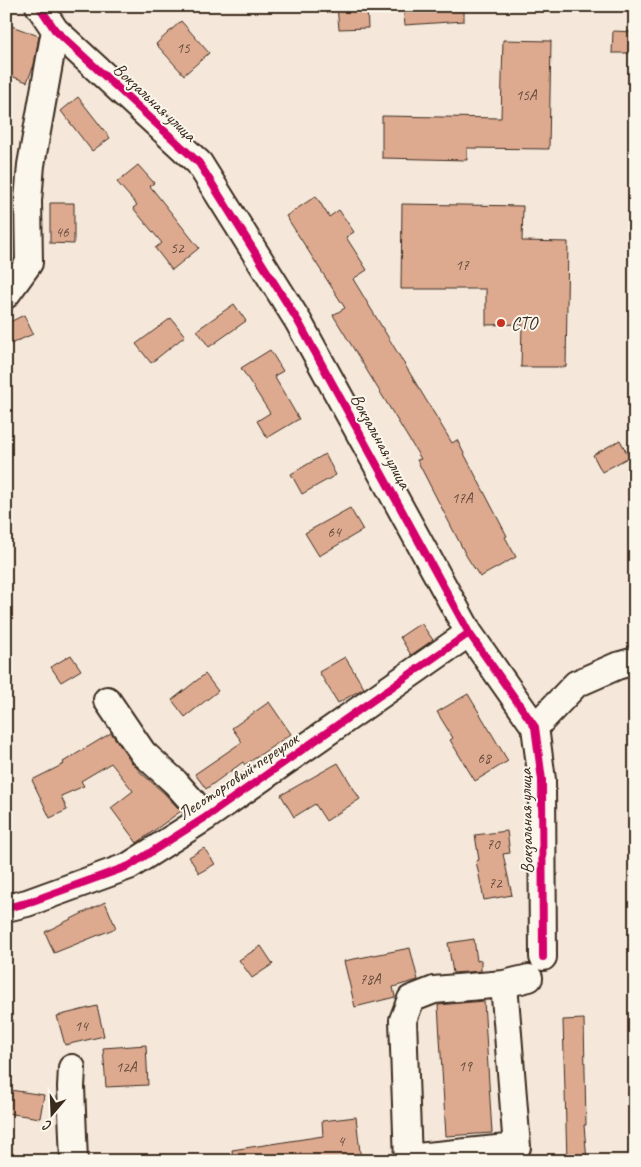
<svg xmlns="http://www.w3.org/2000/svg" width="641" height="1167" font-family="Caveat,sans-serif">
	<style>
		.industrial { fill: url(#industrial-grid) }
		.building { fill: #ddaa90; stroke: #3b2a1e }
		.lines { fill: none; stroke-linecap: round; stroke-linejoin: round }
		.minor-casing { stroke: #3b2a1e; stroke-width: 30 }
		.minor { stroke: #fbf7ec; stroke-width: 26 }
		.cycleway-casing { stroke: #fbf7ec; stroke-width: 11 }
		.cycleway { stroke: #d6006c; stroke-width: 8 }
		.poi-dot { fill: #c8321e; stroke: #fbf7ec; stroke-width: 2 }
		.labels { text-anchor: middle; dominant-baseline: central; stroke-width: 4; stroke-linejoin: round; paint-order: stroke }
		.number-label { font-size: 15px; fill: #644a3a }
		.street-label { font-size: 18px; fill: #3b2a1e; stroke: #fbf7ec }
		.poi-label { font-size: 18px; fill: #3b2a1e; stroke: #fbf7ec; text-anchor: start }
	</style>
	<defs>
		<pattern id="industrial-grid" width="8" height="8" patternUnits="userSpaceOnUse" patternTransform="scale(1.25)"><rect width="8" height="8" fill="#eed5c4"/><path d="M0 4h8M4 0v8" fill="none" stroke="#cdb7a8"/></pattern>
	</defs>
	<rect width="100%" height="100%" fill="#f5e8da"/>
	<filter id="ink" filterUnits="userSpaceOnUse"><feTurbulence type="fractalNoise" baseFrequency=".02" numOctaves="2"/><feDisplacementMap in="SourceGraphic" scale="10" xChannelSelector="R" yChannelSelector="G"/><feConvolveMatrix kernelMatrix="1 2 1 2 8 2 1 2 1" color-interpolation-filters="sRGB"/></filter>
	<g filter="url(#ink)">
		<path class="industrial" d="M 635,699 L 635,818 L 628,703 Z"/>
		<path class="building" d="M 337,6 L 367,6 L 368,28 L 339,29 Z
			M 403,6 L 464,6 L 464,21 L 405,25 Z
			M 181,21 L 209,53 L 184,75 L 156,44 Z
			M 6,24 L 39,36 L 34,65 L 27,82 L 6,74 Z
			M 613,31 L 635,32 L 635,53 L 612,53 Z
			M 503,40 L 551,41 L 549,149 L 467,148 L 467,160 L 382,158 L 382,116 L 501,118 Z
			M 78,97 L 110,138 L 92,151 L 61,111 Z
			M 138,165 L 154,183 L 150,186 L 199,248 L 172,270 L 155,248 L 162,243 L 133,208 L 137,205 L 117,182 Z
			M 316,196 L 329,217 L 339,210 L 354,232 L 346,237 L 367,270 L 353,279 L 452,443 L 457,440 L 507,536 L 505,537 L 516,557 L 480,577 L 467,557 L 417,460 L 421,459 L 333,315 L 345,308 L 286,216 Z
			M 50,203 L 74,203 L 74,244 L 50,243 Z
			M 402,204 L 523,206 L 522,241 L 568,242 L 566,367 L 521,367 L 522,324 L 486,325 L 486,289 L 401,289 Z
			M 234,304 L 246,321 L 209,347 L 197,330 Z
			M 24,315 L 33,334 L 6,346 L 6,324 Z
			M 171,318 L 185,336 L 151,363 L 136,344 Z
			M 270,350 L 283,371 L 274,376 L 299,419 L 267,438 L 257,421 L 270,413 L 241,368 Z
			M 620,440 L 629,457 L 602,472 L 593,455 Z
			M 325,454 L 336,475 L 302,494 L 291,474 Z
			M 350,508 L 363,530 L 319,556 L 305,533 Z
			M 421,623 L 433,640 L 411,655 L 400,637 Z
			M 71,655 L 81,670 L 61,682 L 51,667 Z
			M 345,657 L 364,688 L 338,703 L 319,672 Z
			M 205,674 L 218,691 L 185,717 L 172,700 Z
			M 468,694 L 508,761 L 475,781 L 450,740 L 453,738 L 437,712 Z
			M 269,702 L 291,734 L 245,765 L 243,762 L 206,789 L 195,774 L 242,742 L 232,728 Z
			M 111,733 L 139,771 L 164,793 L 181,811 L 137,843 L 111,808 L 133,791 L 111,763 L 81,781 L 84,786 L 61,796 L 67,810 L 50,818 L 32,780 L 64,764 L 63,762 Z
			M 338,763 L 360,799 L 326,821 L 315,804 L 294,817 L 281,795 Z
			M 507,831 L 510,853 L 503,854 L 512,895 L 484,900 L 476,861 L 479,860 L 475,835 Z
			M 204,848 L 215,864 L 199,873 L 189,857 Z
			M 105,902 L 116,928 L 54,953 L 45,932 Z
			M 474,939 L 477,961 L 481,960 L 481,971 L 453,973 L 448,943 Z
			M 261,946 L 273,964 L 252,978 L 239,960 Z
			M 410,948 L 418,980 L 393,987 L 395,997 L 355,1007 L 344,961 Z
			M 484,1001 L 492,1133 L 446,1136 L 438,1005 Z
			M 97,1006 L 104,1036 L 65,1045 L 57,1016 Z
			M 584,1019 L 586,1125 L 584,1125 L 587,1161 L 567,1161 L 563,1020 Z
			M 146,1045 L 148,1085 L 106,1087 L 103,1048 Z
			M 10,1090 L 44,1095 L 40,1118 L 6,1113 Z
			M 356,1117 L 361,1161 L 233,1161 L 232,1150 L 323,1136 L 322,1121 Z"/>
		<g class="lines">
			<g class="minor-casing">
				<path id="minor" d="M 39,6 L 55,30 L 199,163 L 298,321 L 469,633 L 535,727 L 542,780 L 543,957
					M 6,295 L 29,263 L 28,201 L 31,165 L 55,30
					M 107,700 L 143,753 L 175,782 L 206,817
					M 535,727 L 576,684 L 617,666 L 635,661
					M 6,908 L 27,903 L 129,866 L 206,817 L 469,633
					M 72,1068 L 71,1087 L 74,1161
					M 407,1158 L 517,1147 L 504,984
					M 408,1161 L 403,1020 L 411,999 L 434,990 L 504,984 L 529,978"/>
			</g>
			<use href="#minor" class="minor"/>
			<g class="cycleway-casing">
				<path id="cycleway" d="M 39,6 L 55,30 L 199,163 L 298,321 L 469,633 L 535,727 L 542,780 L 543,957
					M 6,908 L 27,903 L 129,866 L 206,817 L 469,633"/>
			</g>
			<use href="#cycleway" class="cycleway"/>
		</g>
	</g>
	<circle class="poi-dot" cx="501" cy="323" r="5"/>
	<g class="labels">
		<g class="number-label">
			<text x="183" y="48">15</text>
			<text x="526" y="95">15А</text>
			<text x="62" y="232">46</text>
			<text x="177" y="248">52</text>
			<text x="462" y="265">17</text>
			<text x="462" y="498">17А</text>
			<text x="334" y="532">64</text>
			<text x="484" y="758">68</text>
			<text x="493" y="844">70</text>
			<text x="495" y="883">72</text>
			<text x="370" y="979">78А</text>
			<text x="81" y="1026">14</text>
			<text x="465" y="1066">19</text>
			<text x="126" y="1067">12А</text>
			<text x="341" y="1141">4</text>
		</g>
		<g class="street-label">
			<text transform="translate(155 102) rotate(43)">Вокзальная улица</text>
			<text transform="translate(381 441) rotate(61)">Вокзальная улица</text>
			<text transform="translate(238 776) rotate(-34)">Лесоторговый переулок</text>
			<text transform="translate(526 821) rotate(-91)">Вокзальная улица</text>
		</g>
		<g class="poi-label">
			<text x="511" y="323">СТО</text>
		</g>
	</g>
	<rect width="641" height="1167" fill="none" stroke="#fbf7ec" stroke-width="25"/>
	<rect x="12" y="12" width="616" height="1142" fill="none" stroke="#3b2a1e" stroke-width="2" filter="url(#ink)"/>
	<g transform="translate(52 1114) rotate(199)" stroke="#fbf7ec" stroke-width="4" paint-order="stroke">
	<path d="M0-4L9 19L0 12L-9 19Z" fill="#3b2a1e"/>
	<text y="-8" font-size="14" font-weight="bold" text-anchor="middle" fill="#3b2a1e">С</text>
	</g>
</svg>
